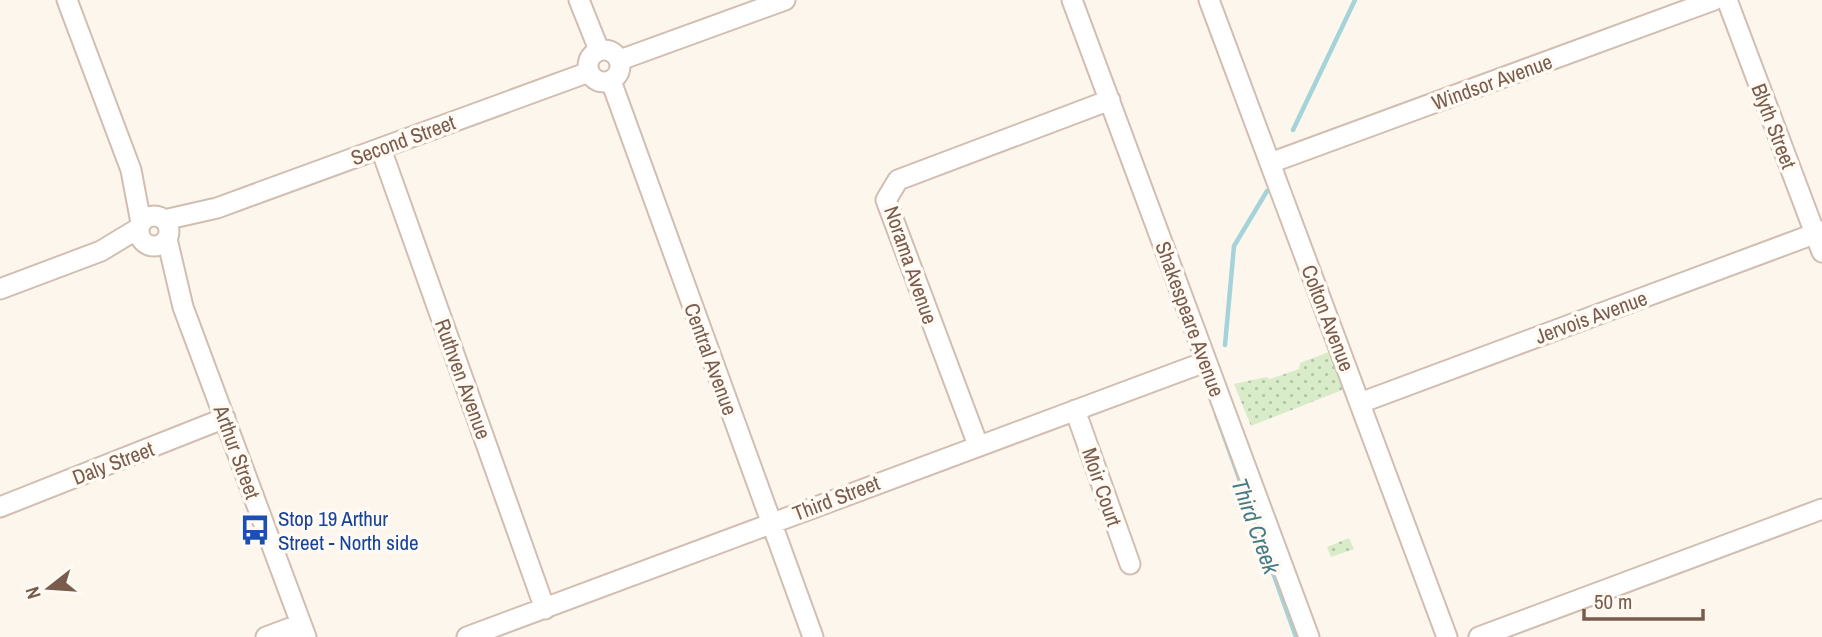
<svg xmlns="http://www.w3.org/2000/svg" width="1822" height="637" font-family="'Archivo Narrow',sans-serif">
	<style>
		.grass { fill: url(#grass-dots) }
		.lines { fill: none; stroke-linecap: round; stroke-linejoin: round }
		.stream { stroke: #a5d3da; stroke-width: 4.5 }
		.minor-casing { stroke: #d1beb0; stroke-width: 23 }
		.minor { stroke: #fff; stroke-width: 19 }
		.labels { text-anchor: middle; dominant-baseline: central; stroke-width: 7; stroke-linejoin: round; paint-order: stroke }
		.street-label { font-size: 21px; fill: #7a5c4d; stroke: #fffaf3 }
		.transit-label { font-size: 21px; fill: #164399; stroke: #fffaf3; text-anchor: start }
		.water-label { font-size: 23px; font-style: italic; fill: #437c86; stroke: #fffaf3 }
	</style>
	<defs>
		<pattern id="grass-dots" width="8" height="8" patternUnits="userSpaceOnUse" patternTransform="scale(1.75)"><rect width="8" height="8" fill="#d8ecc9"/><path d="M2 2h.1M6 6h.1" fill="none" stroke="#b4c2a5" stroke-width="1.8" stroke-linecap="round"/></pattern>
	</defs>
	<rect width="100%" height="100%" fill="#fdf6ec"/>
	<path class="grass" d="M 1331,351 L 1345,389 L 1251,426 L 1234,384 L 1266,377 L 1270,379 L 1299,369 L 1300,363 Z
		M 1349,538 L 1354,549 L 1331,557 L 1327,547 Z"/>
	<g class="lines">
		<path class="stream" d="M 1293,130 L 1355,0
			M 1225,345 L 1234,246 L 1267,191
			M 1216,414 L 1296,637"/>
		<g class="minor-casing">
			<path id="minor" d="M 67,0 L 131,170 L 141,223
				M 579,0 L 599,50
				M 1072,0 L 1309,637
				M 1209,0 L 1447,637
				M 1727,0 L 1822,252
				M588 66a16 16 0 1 1 32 0a16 16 0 1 1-32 0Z
				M 620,60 L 785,0
				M 611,81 L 813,637
				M 381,149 L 545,609
				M 1270,163 L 1714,0
				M139 231a15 15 0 1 1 30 0a15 15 0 1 1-30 0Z
				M 164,220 L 217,208 L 589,72
				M 167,239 L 183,307 L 306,637
				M 0,289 L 101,251 L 139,228
				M 1360,403 L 1822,231
				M 1075,410 L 1130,564
				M 978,445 L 886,200 L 898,180 L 1110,100
				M 0,507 L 225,418
				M 266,637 L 301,624
				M 467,637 L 1205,362
				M 1479,637 L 1822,509"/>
		</g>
		<use href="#minor" class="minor"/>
	</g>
	<defs>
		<g id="bus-bare" transform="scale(2.415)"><path d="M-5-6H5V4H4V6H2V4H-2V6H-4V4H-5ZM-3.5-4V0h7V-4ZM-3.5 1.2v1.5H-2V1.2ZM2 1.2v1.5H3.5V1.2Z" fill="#1a4fb4" stroke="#fffaf3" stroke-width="2.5" paint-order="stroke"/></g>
	</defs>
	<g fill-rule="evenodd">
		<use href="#bus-bare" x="255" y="530"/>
	</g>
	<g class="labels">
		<g class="street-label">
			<text transform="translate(1492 82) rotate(-20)">Windsor Avenue</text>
			<text transform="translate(1774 126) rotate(69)">Blyth Street</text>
			<text transform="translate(403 140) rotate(-20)">Second Street</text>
			<text transform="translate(911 265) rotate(71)">Norama Avenue</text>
			<text transform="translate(1591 317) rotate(-20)">Jervois Avenue</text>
			<text transform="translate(1328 318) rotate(69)">Colton Avenue</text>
			<text transform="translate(1190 319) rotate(70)">Shakespeare Avenue</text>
			<text transform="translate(711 359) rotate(70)">Central Avenue</text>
			<text transform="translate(463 379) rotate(70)">Ruthven Avenue</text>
			<text transform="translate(237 452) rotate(70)">Arthur Street</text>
			<text transform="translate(113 463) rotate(-21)">Daly Street</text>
			<text transform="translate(1102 487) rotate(71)">Moir Court</text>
			<text transform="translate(836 498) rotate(-21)">Third Street</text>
		</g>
		<g class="transit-label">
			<text x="278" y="518">Stop 19 Arthur<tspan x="278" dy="24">Street - North side</tspan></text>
		</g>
		<g class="water-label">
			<text transform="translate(1256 526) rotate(70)">Third Creek</text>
		</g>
	</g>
	<g transform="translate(49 588) rotate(253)" stroke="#fffaf3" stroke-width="5" paint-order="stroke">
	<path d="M0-5L12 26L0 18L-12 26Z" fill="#7a5c4d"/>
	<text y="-10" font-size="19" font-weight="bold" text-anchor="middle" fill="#7a5c4d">N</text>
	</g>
	<path d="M1584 609v10h119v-10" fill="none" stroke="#7a5c4d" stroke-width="3.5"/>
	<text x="1594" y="609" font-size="21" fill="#7a5c4d" stroke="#fffaf3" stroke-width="5" paint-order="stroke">50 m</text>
</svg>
